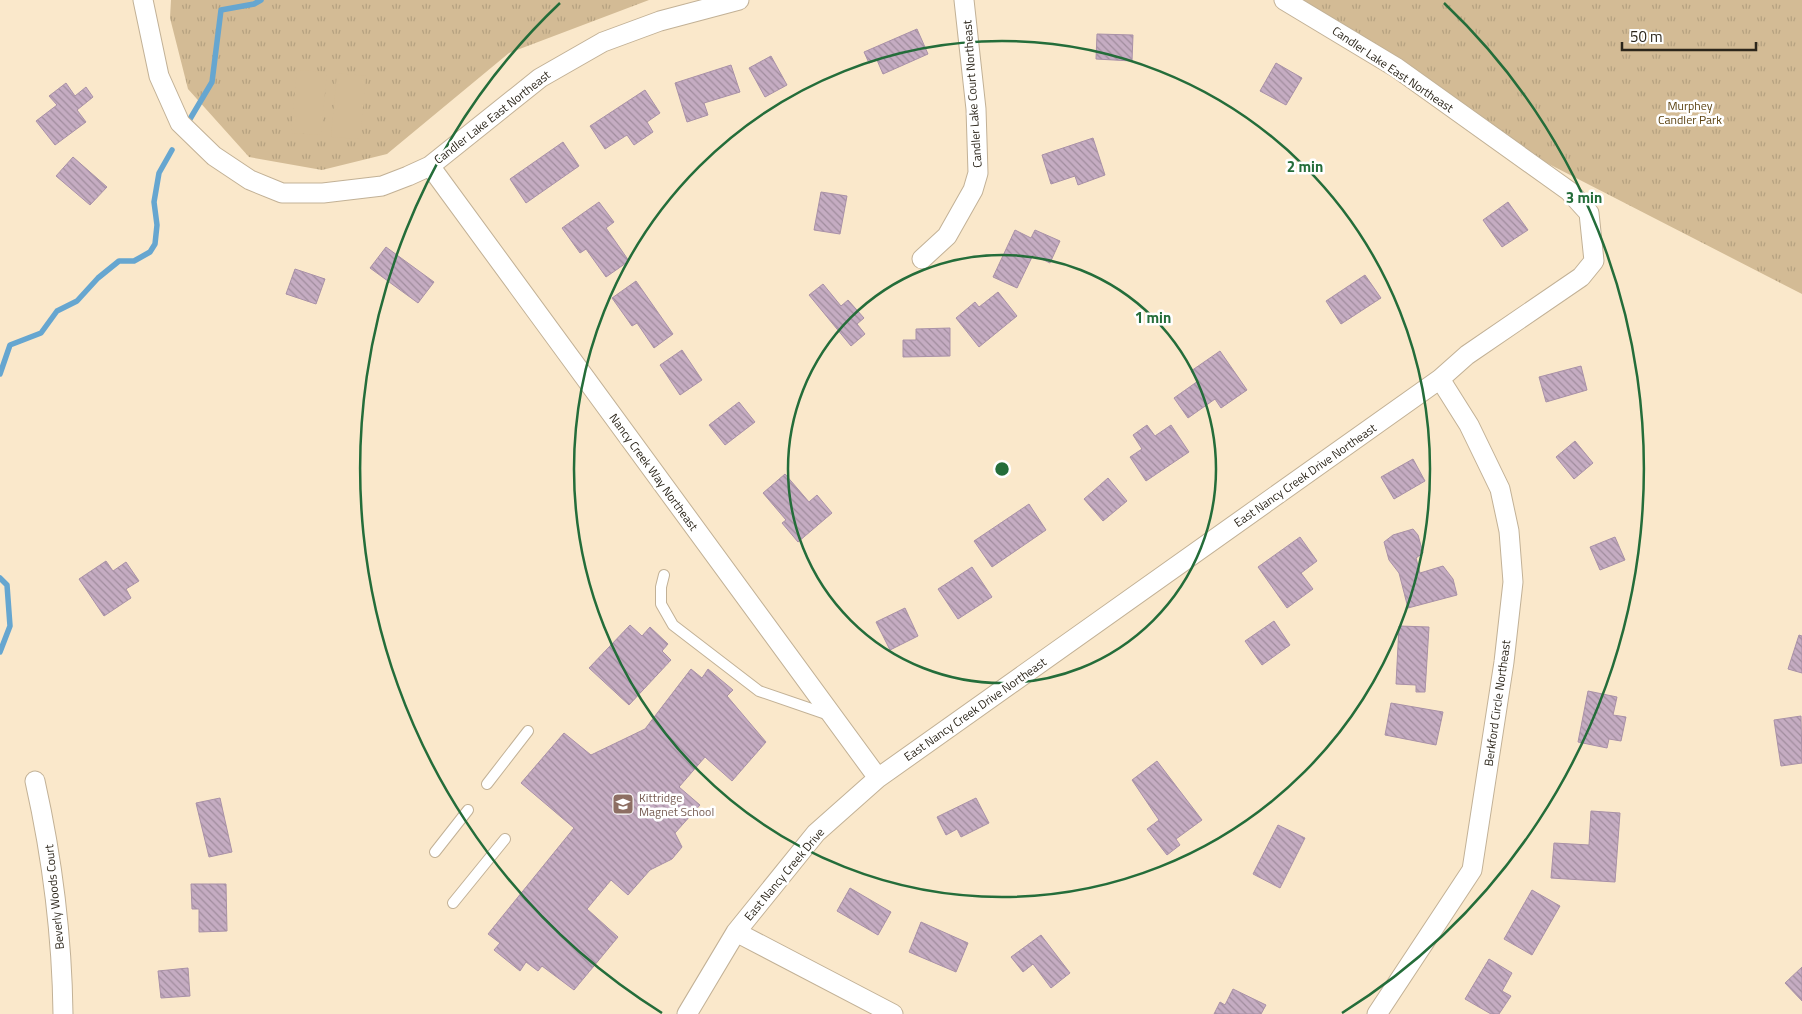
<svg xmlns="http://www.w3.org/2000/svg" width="1802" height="1014" font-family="'Titillium Web',sans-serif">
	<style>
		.grass { fill: url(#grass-tufts) }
		.garden { fill: #d3bb95 }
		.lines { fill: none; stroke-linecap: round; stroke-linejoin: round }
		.stream { stroke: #66a6d0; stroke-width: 5.5 }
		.building { fill: url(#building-back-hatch); stroke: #a991a7 }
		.lane-casing { stroke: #c2b196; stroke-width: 12 }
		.street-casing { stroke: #c2b196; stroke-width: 21 }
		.lane { stroke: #fff; stroke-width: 10 }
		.street { stroke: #fff; stroke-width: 19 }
		.ring { fill: none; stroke: #246d3a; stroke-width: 2.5 }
		.labels { text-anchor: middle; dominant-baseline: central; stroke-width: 5; stroke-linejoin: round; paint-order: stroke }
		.street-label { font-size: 12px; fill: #2c261b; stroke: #fff }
		.park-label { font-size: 12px; fill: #5d4413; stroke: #fff }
		.education-label { font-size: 12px; fill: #785e54; stroke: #fff; text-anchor: start }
		.centre { fill: #246d3a; stroke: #fff; stroke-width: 2.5 }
		.ring-label { font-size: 15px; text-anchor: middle; font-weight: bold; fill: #246d3a; stroke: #fff; stroke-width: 5; stroke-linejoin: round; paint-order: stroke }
	</style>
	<defs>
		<pattern id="grass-tufts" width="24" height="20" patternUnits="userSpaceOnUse" patternTransform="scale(1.25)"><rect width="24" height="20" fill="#d3bb95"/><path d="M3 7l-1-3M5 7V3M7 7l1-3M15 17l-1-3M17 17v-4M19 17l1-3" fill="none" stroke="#b5a180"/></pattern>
		<pattern id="building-back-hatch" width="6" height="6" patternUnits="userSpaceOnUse" patternTransform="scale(1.25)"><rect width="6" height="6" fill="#c5acc2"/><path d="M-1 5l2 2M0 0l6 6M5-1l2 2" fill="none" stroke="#a08c9d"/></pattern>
	</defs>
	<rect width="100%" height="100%" fill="#fae8cb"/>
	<path class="grass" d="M 171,0 L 649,0 L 509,53 L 387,154 L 322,170 L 249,157 L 188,89 L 170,18 Z
		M 1293,0 L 1802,0 L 1802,294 L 1541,160 Z"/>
	<path class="garden" d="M 297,70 L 327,72 L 321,135 L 291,133 Z
		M 337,73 L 366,76 L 360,139 L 331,137 Z"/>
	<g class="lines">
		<path class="stream" d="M 187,124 L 212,82 L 221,10 L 254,4 L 261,0
			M 0,374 L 10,345 L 41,333 L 57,311 L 77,301 L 98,278 L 119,261 L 134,261 L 150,252 L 155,244 L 157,225 L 154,202 L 159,173 L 172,150
			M 0,578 L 7,585 L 10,626 L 0,652"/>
	</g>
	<path class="building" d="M 917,29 L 928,54 L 883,74 L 877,60 L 869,63 L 864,52 Z
		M 1097,34 L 1133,35 L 1132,61 L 1096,59 Z
		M 771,56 L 787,85 L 765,97 L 749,68 Z
		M 1276,63 L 1302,78 L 1286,105 L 1260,91 Z
		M 731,65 L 740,92 L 704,103 L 708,115 L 687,122 L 675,83 Z
		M 66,83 L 75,96 L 86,87 L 93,97 L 77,110 L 86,122 L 55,145 L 36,121 L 57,105 L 49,96 Z
		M 645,90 L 660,113 L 647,122 L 653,132 L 634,145 L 627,135 L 605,149 L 590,126 Z
		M 1093,138 L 1105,175 L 1078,185 L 1075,176 L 1051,184 L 1042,155 Z
		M 563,142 L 579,166 L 526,203 L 510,179 Z
		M 73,157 L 107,187 L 90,205 L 56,176 Z
		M 821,192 L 847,196 L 840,234 L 814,230 Z
		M 599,202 L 614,222 L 606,228 L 629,261 L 606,277 L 586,249 L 580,253 L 562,228 Z
		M 1508,202 L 1528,230 L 1502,247 L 1483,220 Z
		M 1015,230 L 1031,238 L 1035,230 L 1060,241 L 1050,263 L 1033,255 L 1017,288 L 993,277 Z
		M 386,247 L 434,282 L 418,303 L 370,268 Z
		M 295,269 L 325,279 L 316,304 L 286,294 Z
		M 1365,275 L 1381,298 L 1341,324 L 1326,301 Z
		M 636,281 L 673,334 L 654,348 L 637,323 L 632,326 L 612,298 Z
		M 823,284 L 841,306 L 848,300 L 864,318 L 857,324 L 865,334 L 851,346 L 809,295 Z
		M 998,292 L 1017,316 L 979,347 L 956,318 L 975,302 L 979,307 Z
		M 950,328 L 950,356 L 903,357 L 903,340 L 916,340 L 916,329 Z
		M 682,350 L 702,380 L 680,395 L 660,365 Z
		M 1220,351 L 1247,390 L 1221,408 L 1215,399 L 1188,418 L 1174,398 L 1198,381 L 1191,371 Z
		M 1581,366 L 1587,390 L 1546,402 L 1539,377 Z
		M 739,402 L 755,422 L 725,445 L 709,425 Z
		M 1147,425 L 1155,436 L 1171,425 L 1189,452 L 1146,481 L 1130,457 L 1142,449 L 1133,435 Z
		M 1575,441 L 1593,463 L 1574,479 L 1556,457 Z
		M 1413,459 L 1425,481 L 1394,499 L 1381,477 Z
		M 785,474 L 809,502 L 817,495 L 832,513 L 798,542 L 782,523 L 786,520 L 763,493 Z
		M 1108,478 L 1127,501 L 1103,521 L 1084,499 Z
		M 1029,504 L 1046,530 L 992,567 L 974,541 Z
		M 1413,529 L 1418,535 L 1423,553 L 1416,558 L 1420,573 L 1443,566 L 1453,579 L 1457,595 L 1408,608 L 1399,573 L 1389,560 L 1384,542 L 1393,535 Z
		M 1300,537 L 1317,561 L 1301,573 L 1313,589 L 1287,608 L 1258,567 Z
		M 1615,537 L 1625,560 L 1600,570 L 1590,547 Z
		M 106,561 L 113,571 L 126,562 L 139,581 L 126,589 L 131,598 L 104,616 L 79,579 Z
		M 972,567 L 992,597 L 958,619 L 938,589 Z
		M 905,608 L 918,636 L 890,650 L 876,622 Z
		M 1274,621 L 1290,645 L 1262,665 L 1245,641 Z
		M 630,625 L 642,636 L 650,627 L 668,644 L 662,651 L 671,660 L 629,705 L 589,668 Z
		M 1399,626 L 1429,627 L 1425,692 L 1416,692 L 1416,685 L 1396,684 Z
		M 1799,635 L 1802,636 L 1802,673 L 1788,669 Z
		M 691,669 L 702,678 L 708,669 L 733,690 L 727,696 L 766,742 L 732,781 L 705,757 L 679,787 L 700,805 L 675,833 L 682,847 L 672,859 L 650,870 L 628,895 L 611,880 L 587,909 L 618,937 L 574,990 L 542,966 L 538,971 L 526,962 L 520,971 L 494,950 L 500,943 L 488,934 L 574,828 L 521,783 L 564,733 L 591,755 L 645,729 Z
		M 1588,691 L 1617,697 L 1613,715 L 1626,717 L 1621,741 L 1609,739 L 1607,748 L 1578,742 Z
		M 1391,703 L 1443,712 L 1436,745 L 1385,735 Z
		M 1801,716 L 1802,763 L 1781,766 L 1774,720 Z
		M 1157,761 L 1202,820 L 1176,839 L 1180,845 L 1167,855 L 1147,829 L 1159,820 L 1132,780 Z
		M 220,798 L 232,852 L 209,857 L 196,803 Z
		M 976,798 L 989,823 L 961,837 L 957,829 L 946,835 L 937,817 Z
		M 1591,811 L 1620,813 L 1615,882 L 1551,878 L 1554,843 L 1589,845 Z
		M 1278,825 L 1305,838 L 1280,888 L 1253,874 Z
		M 191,884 L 226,884 L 227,931 L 199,932 L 199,909 L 192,909 Z
		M 850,888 L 891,912 L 878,935 L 837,911 Z
		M 1532,890 L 1560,906 L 1532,955 L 1504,939 Z
		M 921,922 L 968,943 L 956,972 L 909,952 Z
		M 1041,935 L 1070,973 L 1051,988 L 1033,964 L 1023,972 L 1011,957 Z
		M 1489,959 L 1512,973 L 1502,991 L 1511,996 L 1499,1014 L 1491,1014 L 1465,999 Z
		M 1802,967 L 1802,1001 L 1785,983 Z
		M 188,968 L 190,996 L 161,998 L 158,971 Z
		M 1233,989 L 1266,1005 L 1261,1014 L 1214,1014 L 1220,1002 L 1225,1005 Z"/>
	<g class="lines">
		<g class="lane-casing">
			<path id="lane" d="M 664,575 L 661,587 L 661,604 L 673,625 L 759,691 L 829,715
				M 487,784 L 528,731
				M 435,852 L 468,810
				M 453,903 L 505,839"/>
		</g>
		<g class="street-casing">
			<path id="street" d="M 143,0 L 159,76 L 180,123 L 214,156 L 250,180 L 282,193 L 323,193 L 382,186 L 408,176 L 430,166 L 540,78 L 603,42 L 660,21 L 739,0
				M 430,166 L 878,778
				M 922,259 L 947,236 L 973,190 L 978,173 L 976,109 L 964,0
				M 35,781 C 52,857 62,936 63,1014
				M 736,932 L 893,1014
				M 687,1014 L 736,932 L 816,833 L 878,778 L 1440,379 L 1467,355 L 1581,277 L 1594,261 L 1589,213 L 1569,191 L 1397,68 L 1284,0
				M 1377,1014 L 1472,870 L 1504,662 L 1513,582 L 1509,531 L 1500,489 L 1469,425 L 1440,379"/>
		</g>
		<use href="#lane" class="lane"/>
		<use href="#street" class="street"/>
	</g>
	<g class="ring">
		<circle cx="1002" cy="469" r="214"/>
		<circle cx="1002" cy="469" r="428"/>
		<path d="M662 1013A642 642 0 0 1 560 3M1444 3A642 642 0 0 1 1342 1013"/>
	</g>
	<defs>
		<g id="school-square" transform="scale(1.125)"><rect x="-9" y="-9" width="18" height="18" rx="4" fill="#8d6e63" stroke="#fff"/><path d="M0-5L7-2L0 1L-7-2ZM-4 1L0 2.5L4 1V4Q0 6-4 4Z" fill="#fff"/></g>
	</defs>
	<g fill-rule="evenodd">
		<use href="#school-square" x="623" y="804"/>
	</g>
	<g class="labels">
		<g class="street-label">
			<text transform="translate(1393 69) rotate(34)">Candler Lake East Northeast</text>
			<text transform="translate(972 94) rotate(-94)">Candler Lake Court Northeast</text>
			<text transform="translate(492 117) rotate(-38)">Candler Lake East Northeast</text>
			<text transform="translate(654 472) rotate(54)">Nancy Creek Way Northeast</text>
			<text transform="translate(1305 475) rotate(-35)">East Nancy Creek Drive Northeast</text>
			<text transform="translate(1497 703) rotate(-82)">Berkford Circle Northeast</text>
			<text transform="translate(975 709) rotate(-35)">East Nancy Creek Drive Northeast</text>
			<text transform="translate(784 874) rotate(-50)">East Nancy Creek Drive</text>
			<text transform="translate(54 897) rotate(-96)">Beverly Woods Court</text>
		</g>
		<g class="park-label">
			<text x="1690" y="105">Murphey<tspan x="1690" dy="14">Candler Park</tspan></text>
		</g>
		<g class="education-label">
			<text x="639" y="797">Kittridge<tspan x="639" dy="14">Magnet School</tspan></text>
		</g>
	</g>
	<circle cx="1002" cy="469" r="8" class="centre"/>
	<g class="ring-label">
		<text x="1305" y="172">2 min</text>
		<text x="1584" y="203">3 min</text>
		<text x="1153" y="323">1 min</text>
	</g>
	<path d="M1622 42v8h134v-8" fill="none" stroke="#2c261b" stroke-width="2.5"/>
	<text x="1630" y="42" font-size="15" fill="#2c261b" stroke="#ffffff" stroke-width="4" paint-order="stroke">50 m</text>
</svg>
